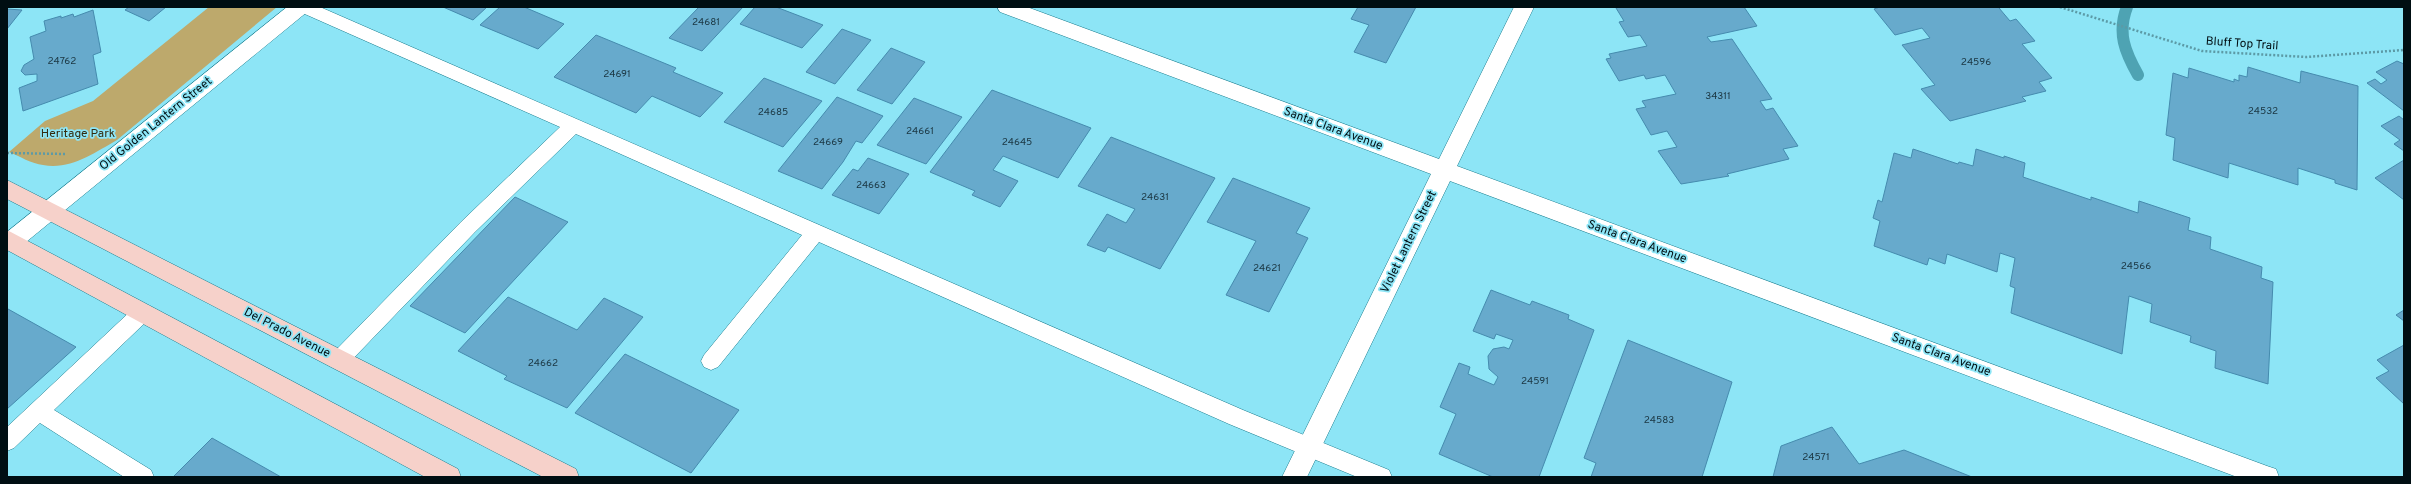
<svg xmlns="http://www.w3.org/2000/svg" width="2411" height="484" font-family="Overpass,sans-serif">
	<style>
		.green { fill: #bda96c }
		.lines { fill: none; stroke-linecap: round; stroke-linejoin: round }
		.stream { stroke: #4ea3b3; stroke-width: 12 }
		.building { fill: #67aacc; stroke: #458bae }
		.lane-casing { stroke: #1b7d8e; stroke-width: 1 }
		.street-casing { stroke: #1b7d8e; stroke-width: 1 }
		.secondary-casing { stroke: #1b7d8e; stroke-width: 1 }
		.path { stroke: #5c9aa6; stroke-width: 2.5; stroke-dasharray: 2 2; stroke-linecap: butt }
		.lane { fill: #fff; fill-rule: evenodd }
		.street { fill: #fff; fill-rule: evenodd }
		.secondary { fill: #f6d1ca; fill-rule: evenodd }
		.labels { text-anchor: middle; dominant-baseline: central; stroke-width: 3.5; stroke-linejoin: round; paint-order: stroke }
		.number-label { font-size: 10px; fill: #1a3540 }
		.street-label { font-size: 12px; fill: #000e12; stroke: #8de5f6 }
		.park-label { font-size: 12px; fill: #342b0f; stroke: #8de5f6 }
	</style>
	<rect width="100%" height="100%" fill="#8de5f6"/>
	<path class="green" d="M 209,7 L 277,7 L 117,140 C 94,153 71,170 43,165 C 32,164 19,156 9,152 L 45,121 L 93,101 Z"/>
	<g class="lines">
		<path class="stream" d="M 2127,7 C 2117,33 2125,52 2138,75"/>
	</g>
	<path class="building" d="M 129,7 L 128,7 L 166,7 L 149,21 L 125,10 Z
		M 443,7 L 487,7 L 473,20 Z
		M 500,7 L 524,7 L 564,24 L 538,49 L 480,25 Z
		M 699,7 L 743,7 L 702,51 L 669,38 Z
		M 755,7 L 776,7 L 823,25 L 802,48 L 740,24 Z
		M 1358,7 L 1416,7 L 1386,63 L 1354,52 L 1369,25 L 1351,19 Z
		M 1620,7 L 1744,7 L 1757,26 L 1707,37 L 1711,42 L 1732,39 L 1772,99 L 1760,101 L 1766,110 L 1773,108 L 1798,146 L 1783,149 L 1789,159 L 1727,174 L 1729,176 L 1681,184 L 1658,151 L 1677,147 L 1667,131 L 1651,135 L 1636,109 L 1646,107 L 1642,101 L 1676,94 L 1665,75 L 1646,79 L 1644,75 L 1619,81 L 1606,59 L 1611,58 L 1609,54 L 1647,46 L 1640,35 L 1628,37 L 1619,22 L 1624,21 L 1616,8 Z
		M 1880,7 L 2003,7 L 1999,8 L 2010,21 L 2016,19 L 2035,41 L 2022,44 L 2052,78 L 2039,82 L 2046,91 L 2022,97 L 2026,101 L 1950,121 L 1921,89 L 1935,85 L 1902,45 L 1930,38 L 1922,28 L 1895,35 L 1874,9 Z
		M 7,9 L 22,10 L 7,29 Z
		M 93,10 L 101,52 L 93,55 L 98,84 L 23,111 L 19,88 L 37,81 L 37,74 L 25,75 L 21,71 L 24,65 L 34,59 L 30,37 L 46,31 L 44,21 L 61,16 L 61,18 L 73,14 L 74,17 Z
		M 842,29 L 871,40 L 835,84 L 806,72 Z
		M 596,35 L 676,68 L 673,72 L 723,93 L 700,117 L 652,96 L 636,113 L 554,77 Z
		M 891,48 L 925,62 L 892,104 L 857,90 Z
		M 2397,61 L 2404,64 L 2404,111 L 2367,83 L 2375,79 L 2381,84 L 2387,80 L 2376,72 Z
		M 2248,67 L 2300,83 L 2301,71 L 2358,86 L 2357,190 L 2335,183 L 2335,180 L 2298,168 L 2298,185 L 2229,163 L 2228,178 L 2173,160 L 2175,138 L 2166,135 L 2173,73 L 2188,78 L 2189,68 L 2234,82 L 2234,79 L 2239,81 L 2239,75 L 2247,77 Z
		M 764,78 L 822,101 L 783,147 L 724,122 Z
		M 992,90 L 1091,128 L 1058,178 L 1003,156 L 993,170 L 1018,181 L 1000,207 L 972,195 L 975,191 L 930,172 Z
		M 837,97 L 883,116 L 862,143 L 856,141 L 843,162 L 822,189 L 778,171 Z
		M 914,98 L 962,117 L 926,164 L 877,145 Z
		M 2399,116 L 2404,120 L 2404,151 L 2394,144 L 2400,140 L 2381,126 Z
		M 1111,137 L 1215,178 L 1160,269 L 1108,247 L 1105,252 L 1087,245 L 1107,214 L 1126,223 L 1135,209 L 1078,186 Z
		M 1913,149 L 1958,164 L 1959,162 L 1973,166 L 1976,149 L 2004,158 L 2004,156 L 2025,163 L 2023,177 L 2091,200 L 2091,197 L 2138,213 L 2139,201 L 2190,218 L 2188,230 L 2211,237 L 2210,249 L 2262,267 L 2261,278 L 2273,282 L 2268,384 L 2215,368 L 2216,351 L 2190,342 L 2191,336 L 2150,322 L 2152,304 L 2129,296 L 2122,354 L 2011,313 L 2015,288 L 2010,286 L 2015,258 L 2000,253 L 1997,272 L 1947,254 L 1945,264 L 1929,258 L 1927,265 L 1874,246 L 1880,221 L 1873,218 L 1878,200 L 1882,202 L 1894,153 L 1911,158 Z
		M 868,158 L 909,174 L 879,214 L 832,195 L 853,169 L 858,171 Z
		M 2404,160 L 2404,200 L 2375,178 Z
		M 1233,178 L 1310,208 L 1296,233 L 1308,238 L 1269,312 L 1226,295 L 1256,241 L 1207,222 Z
		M 515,197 L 568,222 L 465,333 L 410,306 Z
		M 1491,290 L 1530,305 L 1532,301 L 1569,315 L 1568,319 L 1594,330 L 1539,477 L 1493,477 L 1439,454 L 1456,414 L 1440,407 L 1459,363 L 1470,367 L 1468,374 L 1494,385 L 1498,377 L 1489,369 L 1488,356 L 1493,349 L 1504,347 L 1509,349 L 1513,340 L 1496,334 L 1494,339 L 1473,331 Z
		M 508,297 L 577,330 L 604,298 L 643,317 L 567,408 L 504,379 L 507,376 L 458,351 Z
		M 8,309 L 76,347 L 7,409 L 7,310 Z
		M 2404,310 L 2404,321 L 2396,315 Z
		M 1628,340 L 1732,382 L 1702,477 L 1591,477 L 1596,463 L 1584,458 Z
		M 2404,345 L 2404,404 L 2376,378 L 2389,371 L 2377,360 Z
		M 625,354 L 739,410 L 691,473 L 575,413 Z
		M 1832,427 L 1859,464 L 1904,450 L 1972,477 L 1773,477 L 1781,446 Z
		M 212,438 L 281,477 L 173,477 Z"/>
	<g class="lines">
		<g class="lane-casing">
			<path id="lane" d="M 296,7 L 320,7 L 1243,410 L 1389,470 L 1392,477 L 1357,477 L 1229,424 L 819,242 L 718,367 L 711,370 L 704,367 L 701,361 L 704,355 L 802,235 L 576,134 L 475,232 L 346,366 L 339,369 L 332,366 L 329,360 L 332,354 L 461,222 L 560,127 L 298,11 Z
				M 143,304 L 150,306 L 153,312 L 150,318 L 54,410 L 151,470 L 154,477 L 124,477 L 40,423 L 14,448 L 7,451 L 7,427 L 136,306 Z"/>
		</g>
		<g class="street-casing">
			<path id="street" d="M 287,7 L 310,7 L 307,12 L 20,247 L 12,250 L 7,248 L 7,232 Z
				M 997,7 L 1027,7 L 1439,159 L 1514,7 L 1534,7 L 1457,166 L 2267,466 L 2276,469 L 2279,477 L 2237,477 L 1450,181 L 1307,477 L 1282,477 L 1431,174 L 1000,12 Z"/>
		</g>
		<g class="secondary-casing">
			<path id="secondary" d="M 7,180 L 576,469 L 579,477 L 543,477 L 7,199 Z
				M 7,230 L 458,469 L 461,477 L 425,477 L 7,250 Z"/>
		</g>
		<path class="path" d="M 2060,7 L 2202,51 L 2306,57 L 2404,50
			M 7,153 L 66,154"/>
		<use href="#lane" class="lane"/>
		<use href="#street" class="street"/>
		<use href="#secondary" class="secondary"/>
	</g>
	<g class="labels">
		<g class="number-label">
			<text x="706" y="22">24681</text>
			<text x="62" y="61">24762</text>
			<text x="1976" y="62">24596</text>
			<text x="617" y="74">24691</text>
			<text x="1718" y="96">34311</text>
			<text x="2263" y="111">24532</text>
			<text x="773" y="112">24685</text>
			<text x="920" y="131">24661</text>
			<text x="828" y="142">24669</text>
			<text x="1017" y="142">24645</text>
			<text x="871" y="185">24663</text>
			<text x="1155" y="197">24631</text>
			<text x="2136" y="266">24566</text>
			<text x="1267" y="268">24621</text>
			<text x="543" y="363">24662</text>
			<text x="1535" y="381">24591</text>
			<text x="1659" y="420">24583</text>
			<text x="1816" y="457">24571</text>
		</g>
		<g class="street-label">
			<text transform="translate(2242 44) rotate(4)">Bluff Top Trail</text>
			<text transform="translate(156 124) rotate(-39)">Old Golden Lantern Street</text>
			<text transform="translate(1333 129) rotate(20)">Santa Clara Avenue</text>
			<text transform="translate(1409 242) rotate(-64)">Violet Lantern Street</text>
			<text transform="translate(1637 242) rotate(20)">Santa Clara Avenue</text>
			<text transform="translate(287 333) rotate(27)">Del Prado Avenue</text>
			<text transform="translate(1941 355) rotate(20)">Santa Clara Avenue</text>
		</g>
		<g class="park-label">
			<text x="78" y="134">Heritage Park</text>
		</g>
	</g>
	<rect width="2411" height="484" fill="none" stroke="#000e12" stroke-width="16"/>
</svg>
